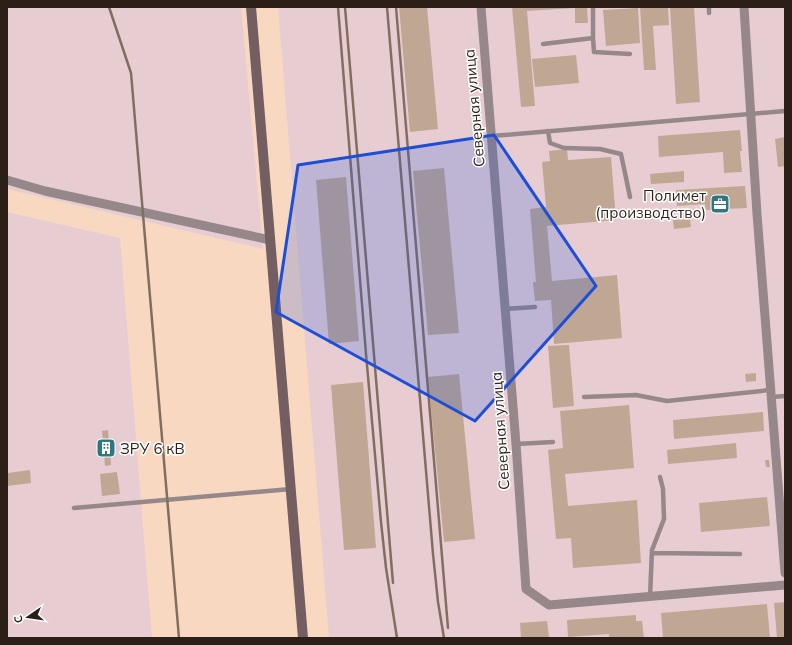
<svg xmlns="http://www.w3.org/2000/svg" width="792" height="645" font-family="Mulish,sans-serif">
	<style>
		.industrial { fill: #e7cdd2 }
		.building { fill: #c0a794 }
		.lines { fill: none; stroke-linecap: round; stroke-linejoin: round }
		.lane { stroke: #96888a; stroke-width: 4.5 }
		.street { stroke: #96888a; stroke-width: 9 }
		.secondary { stroke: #735f62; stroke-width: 10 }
		.rail { stroke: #826e5f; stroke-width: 2.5 }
		.marked { fill: #1d4ed8; fill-opacity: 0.2; stroke: #1d4ed8; stroke-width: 3; stroke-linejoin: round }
		.labels { text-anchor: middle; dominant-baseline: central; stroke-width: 3; stroke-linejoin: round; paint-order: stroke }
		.street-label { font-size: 15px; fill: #2b1f17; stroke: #fff }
		.poi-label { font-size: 15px; fill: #2b1f17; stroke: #fff; text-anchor: end }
	</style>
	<rect width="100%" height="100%" fill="#f8d8c1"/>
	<path class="industrial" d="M 7,7 L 241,7 L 263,249 L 7,189 Z
		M 278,7 L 785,7 L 785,638 L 329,638 Z
		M 7,212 L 120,238 L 152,638 L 7,638 Z"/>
	<path class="building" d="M 399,7 L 427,7 L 438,129 L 410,132 Z
		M 512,7 L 587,7 L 588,23 L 575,23 L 575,8 L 527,11 L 535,106 L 521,107 Z
		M 640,7 L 668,7 L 669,25 L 653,26 L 656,70 L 644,70 Z
		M 670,7 L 694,7 L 700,102 L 676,104 Z
		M 638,8 L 640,43 L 606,46 L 603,10 Z
		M 576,55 L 579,83 L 535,87 L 532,59 Z
		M 740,130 L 742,151 L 740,151 L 742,172 L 724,173 L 723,152 L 659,157 L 658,136 Z
		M 785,137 L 785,166 L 778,167 L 775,139 Z
		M 567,149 L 568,160 L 611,157 L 616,220 L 547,226 L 552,281 L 617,275 L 622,338 L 554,344 L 551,300 L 535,301 L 533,282 L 536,282 L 530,209 L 546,207 L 542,162 L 550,161 L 549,151 Z
		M 444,168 L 459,333 L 428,335 L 413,171 Z
		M 684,171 L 684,182 L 651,184 L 650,174 Z
		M 346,177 L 359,341 L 329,344 L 316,180 Z
		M 745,186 L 747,208 L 706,210 L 705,204 L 677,206 L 676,190 Z
		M 690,219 L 691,227 L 674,229 L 673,220 Z
		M 569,345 L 574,406 L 553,408 L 548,346 Z
		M 756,373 L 756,381 L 746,382 L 745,374 Z
		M 459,374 L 475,539 L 444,542 L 428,377 Z
		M 363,382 L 376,548 L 344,550 L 331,385 Z
		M 629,405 L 634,468 L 565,474 L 568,506 L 637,500 L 641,563 L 573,568 L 571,538 L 556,539 L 548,450 L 563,448 L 560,411 Z
		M 763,412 L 764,431 L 674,439 L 673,420 Z
		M 108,430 L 111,465 L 105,466 L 102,431 Z
		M 736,443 L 737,458 L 668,464 L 667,450 Z
		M 765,460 L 769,460 L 770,467 L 766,467 Z
		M 30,470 L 31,483 L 7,486 L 7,473 Z
		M 117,472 L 120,494 L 102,496 L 100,474 Z
		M 767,497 L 770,526 L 701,532 L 699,503 Z
		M 785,602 L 785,638 L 777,638 L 774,603 Z
		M 767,604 L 770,638 L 663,638 L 661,613 Z
		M 636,615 L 636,621 L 642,621 L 644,638 L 609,638 L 609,634 L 568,637 L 567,620 Z
		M 547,621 L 549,637 L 521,638 L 520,623 Z"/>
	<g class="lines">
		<path class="lane" d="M 709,7 L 709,13
			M 593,38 L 594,52 L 630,54
			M 543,44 L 593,38 L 593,7
			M 548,131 L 550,143 L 564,148 L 600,149 L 621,154 L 630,197
			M 492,136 L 785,111
			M 505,309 L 535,307
			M 584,397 L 636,395 L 667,401 L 770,390
			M 771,397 L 785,396
			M 516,444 L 553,442
			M 74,508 L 291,489
			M 652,553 L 740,554
			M 650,597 L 652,550 L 664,519 L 663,489 L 660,477"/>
		<path class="street" d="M 481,7 L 516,444 L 526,589 L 549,605 L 785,585
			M 744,7 L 757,214 L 785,573
			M 7,180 L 45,191 L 270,240"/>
		<path class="secondary" d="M 251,7 L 303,638"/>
		<path class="rail" d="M 109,7 L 131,73 L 179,638
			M 338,7 L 366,354 L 381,522 L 386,568 L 397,638
			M 345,7 L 393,583
			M 387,7 L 433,554 L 438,602 L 444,638
			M 396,7 L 448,628"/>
	</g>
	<path class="marked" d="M 494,135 L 596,286 L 475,421 L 276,312 L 298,165 Z"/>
	<defs>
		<g id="office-square" transform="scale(1)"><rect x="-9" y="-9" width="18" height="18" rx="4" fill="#2f7780" stroke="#fff"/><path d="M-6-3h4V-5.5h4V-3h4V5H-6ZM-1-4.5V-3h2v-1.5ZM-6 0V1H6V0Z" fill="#fff"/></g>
		<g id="building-square" transform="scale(1)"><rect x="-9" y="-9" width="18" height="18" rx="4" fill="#2f7780" stroke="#fff"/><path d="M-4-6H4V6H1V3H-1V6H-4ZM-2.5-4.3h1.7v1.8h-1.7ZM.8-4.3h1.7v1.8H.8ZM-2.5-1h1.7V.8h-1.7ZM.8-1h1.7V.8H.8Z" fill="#fff"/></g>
	</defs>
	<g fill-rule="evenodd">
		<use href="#office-square" x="720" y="204"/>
		<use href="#building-square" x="106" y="448"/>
	</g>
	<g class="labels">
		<g class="street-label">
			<text transform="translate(474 108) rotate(-95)">Северная улица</text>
			<text transform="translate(500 431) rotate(-94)">Северная улица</text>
		</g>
		<g class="poi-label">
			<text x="706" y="195">Полимет<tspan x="706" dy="17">(производство)</tspan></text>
			<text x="120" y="448" text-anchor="start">ЗРУ 6 кВ</text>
		</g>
	</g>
	<rect width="792" height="645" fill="none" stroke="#2b1f17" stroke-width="16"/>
	<g transform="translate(28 617) rotate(257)" stroke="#ffffff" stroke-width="3" paint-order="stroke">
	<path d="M0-3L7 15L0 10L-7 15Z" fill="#2b1f17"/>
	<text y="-6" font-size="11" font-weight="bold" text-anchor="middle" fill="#2b1f17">С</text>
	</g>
</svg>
